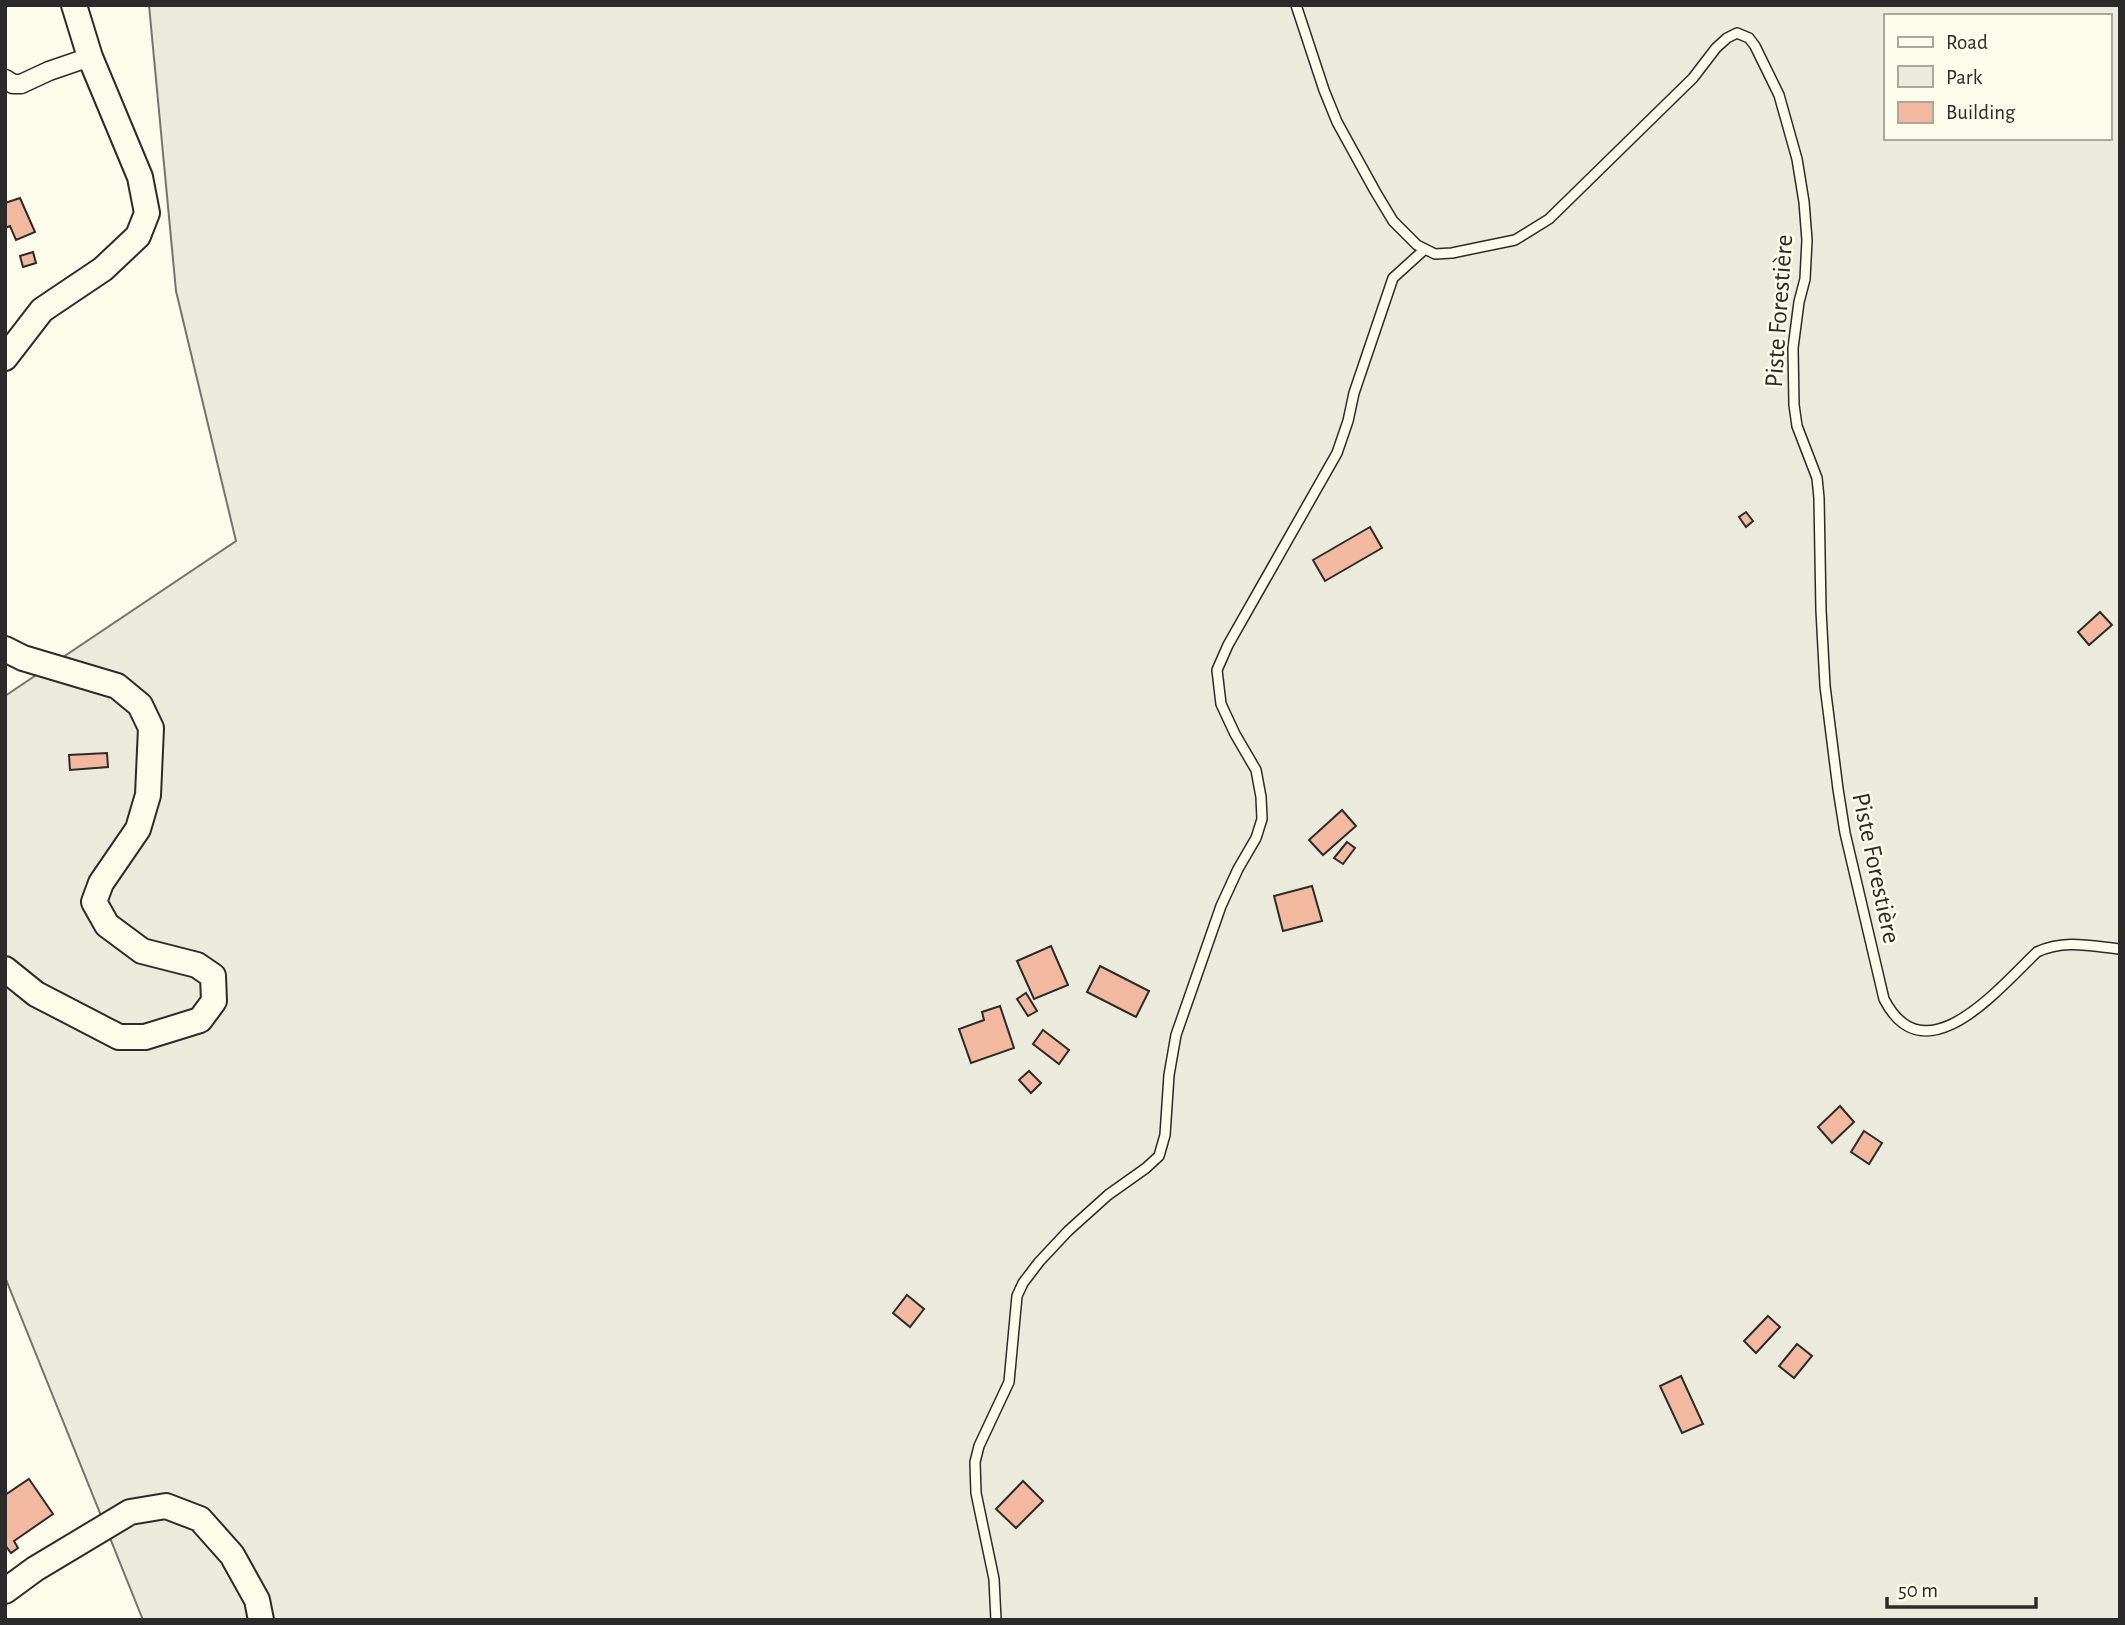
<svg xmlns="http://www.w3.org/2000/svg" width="2125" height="1625" font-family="'Alegreya Sans',sans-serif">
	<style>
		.green { fill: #ecebdb; stroke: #74746e; stroke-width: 2; fill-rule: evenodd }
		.building { fill: #f2b8a0; stroke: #2b2b2b; stroke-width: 2 }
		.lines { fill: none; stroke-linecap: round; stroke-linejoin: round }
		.lane-casing { stroke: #2b2b2b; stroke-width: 12 }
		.street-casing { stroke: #2b2b2b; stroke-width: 21 }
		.secondary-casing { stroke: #2b2b2b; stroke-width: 28 }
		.lane { stroke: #fdfbea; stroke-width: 9 }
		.street { stroke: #fdfbea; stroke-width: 18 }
		.secondary { stroke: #fdfbea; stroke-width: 24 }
		.labels { text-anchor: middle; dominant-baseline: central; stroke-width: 5; stroke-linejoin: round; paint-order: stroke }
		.street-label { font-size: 26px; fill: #2b2b2b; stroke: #fdfbea }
	</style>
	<rect width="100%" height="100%" fill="#fdfbea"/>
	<path class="green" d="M 149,5 L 2120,5 L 2120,1620 L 143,1620 L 5,1277 L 5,696 L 236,541 L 176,291 ZM 1885,16 L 2109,16 L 2109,138 L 1885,138 Z"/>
	<path class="building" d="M 20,198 L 35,232 L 16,240 L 10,226 L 5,228 L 5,203 Z
		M 33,252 L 36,263 L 23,267 L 20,256 Z
		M 1746,512 L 1753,521 L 1746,527 L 1739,517 Z
		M 1370,527 L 1382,548 L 1325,581 L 1313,560 Z
		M 2100,612 L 2112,625 L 2089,645 L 2078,632 Z
		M 107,753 L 108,767 L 70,770 L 69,755 Z
		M 1342,810 L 1356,826 L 1323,855 L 1309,840 Z
		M 1347,842 L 1355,848 L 1343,864 L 1334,858 Z
		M 1312,886 L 1322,921 L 1283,931 L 1274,896 Z
		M 1051,946 L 1068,985 L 1034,999 L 1017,961 Z
		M 1100,966 L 1149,991 L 1136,1017 L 1087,992 Z
		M 1026,993 L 1037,1011 L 1028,1016 L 1017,999 Z
		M 1000,1006 L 1014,1048 L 971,1063 L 959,1029 L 984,1020 L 982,1012 Z
		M 1043,1030 L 1069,1050 L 1059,1064 L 1033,1044 Z
		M 1029,1071 L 1041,1083 L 1031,1093 L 1019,1080 Z
		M 1840,1106 L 1854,1122 L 1832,1143 L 1818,1127 Z
		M 1864,1131 L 1882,1143 L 1869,1164 L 1851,1152 Z
		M 907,1295 L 924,1309 L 910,1327 L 893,1313 Z
		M 1768,1316 L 1780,1327 L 1756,1353 L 1744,1341 Z
		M 1797,1344 L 1812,1356 L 1794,1378 L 1779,1366 Z
		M 1681,1376 L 1703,1424 L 1682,1433 L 1660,1386 Z
		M 29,1479 L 53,1514 L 14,1541 L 18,1548 L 11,1553 L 5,1545 L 5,1495 Z
		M 1023,1481 L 1043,1501 L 1016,1528 L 996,1509 Z"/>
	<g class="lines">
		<g class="lane-casing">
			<path id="lane" d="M 1296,5 L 1324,90 L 1337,122 L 1375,191 L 1393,221 L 1417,245 L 1435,254 L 1452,253 L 1515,240 L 1549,219 L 1693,78 L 1716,48 L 1727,38 L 1737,33 L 1749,38 L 1755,46 L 1779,95 L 1797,159 L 1804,202 L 1807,240 L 1805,279 L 1799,302 L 1793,348 L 1794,405 L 1797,426 L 1817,478 L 1819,498 L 1821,610 L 1825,686 L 1838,789 L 1845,833 L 1884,999 C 1925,1079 2000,987 2037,952 C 2064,939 2091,946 2120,949
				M 996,1620 L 994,1579 L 976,1493 L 975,1462 L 979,1446 L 1009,1382 L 1017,1296 L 1023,1283 L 1039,1262 L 1068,1231 L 1108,1195 L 1146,1168 L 1159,1156 L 1165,1135 L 1169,1075 L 1176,1035 L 1221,906 L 1238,869 L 1256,838 L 1262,819 L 1261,797 L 1256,770 L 1235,734 L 1221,704 L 1217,670 L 1228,645 L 1337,453 L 1348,421 L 1354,393 L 1393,278 L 1425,249"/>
		</g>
		<g class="street-casing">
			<path id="street" d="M 5,79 L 13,84 L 21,84 L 49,71 L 90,57"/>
		</g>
		<g class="secondary-casing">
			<path id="secondary" d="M 5,358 L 42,310 L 103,269 L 138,236 L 147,213 L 140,177 L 90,57 L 74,5
				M 5,649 L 23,658 L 117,686 L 140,705 L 151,728 L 148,795 L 138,829 L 101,883 L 94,902 L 107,925 L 142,951 L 197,965 L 213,976 L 214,1001 L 200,1020 L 145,1037 L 119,1037 L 36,994 L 5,969
				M 5,1591 L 35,1569 L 130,1512 L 166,1506 L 200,1519 L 232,1555 L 257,1600 L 261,1620"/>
		</g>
		<use href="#lane" class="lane"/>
		<use href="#street" class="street"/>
		<use href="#secondary" class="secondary"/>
	</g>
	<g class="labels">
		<g class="street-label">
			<text transform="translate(1779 311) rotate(-86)">Piste Forestière</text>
			<text transform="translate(1876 868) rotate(78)">Piste Forestière</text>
		</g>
	</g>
	<rect width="2125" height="1625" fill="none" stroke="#2b2b2b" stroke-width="14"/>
	<rect x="1884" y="14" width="228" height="126" fill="#fdfbea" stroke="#a9a89e" stroke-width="2"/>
	<rect x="1898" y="37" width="35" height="10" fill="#fdfbea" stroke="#a9a89e" stroke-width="2"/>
	<text x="1946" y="49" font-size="21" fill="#2b2b2b">Road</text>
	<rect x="1898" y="66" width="35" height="21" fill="#ecebdb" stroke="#a9a89e" stroke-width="2"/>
	<text x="1946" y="84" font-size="21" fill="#2b2b2b">Park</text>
	<rect x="1898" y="102" width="35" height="21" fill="#f2b8a0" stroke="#a9a89e" stroke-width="2"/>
	<text x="1946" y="119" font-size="21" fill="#2b2b2b">Building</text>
	<path d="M1887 1597v10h149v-10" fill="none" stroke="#2b2b2b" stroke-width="3.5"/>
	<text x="1898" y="1597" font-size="21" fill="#2b2b2b" stroke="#fdfbea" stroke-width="5" paint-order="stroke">50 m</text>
</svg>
